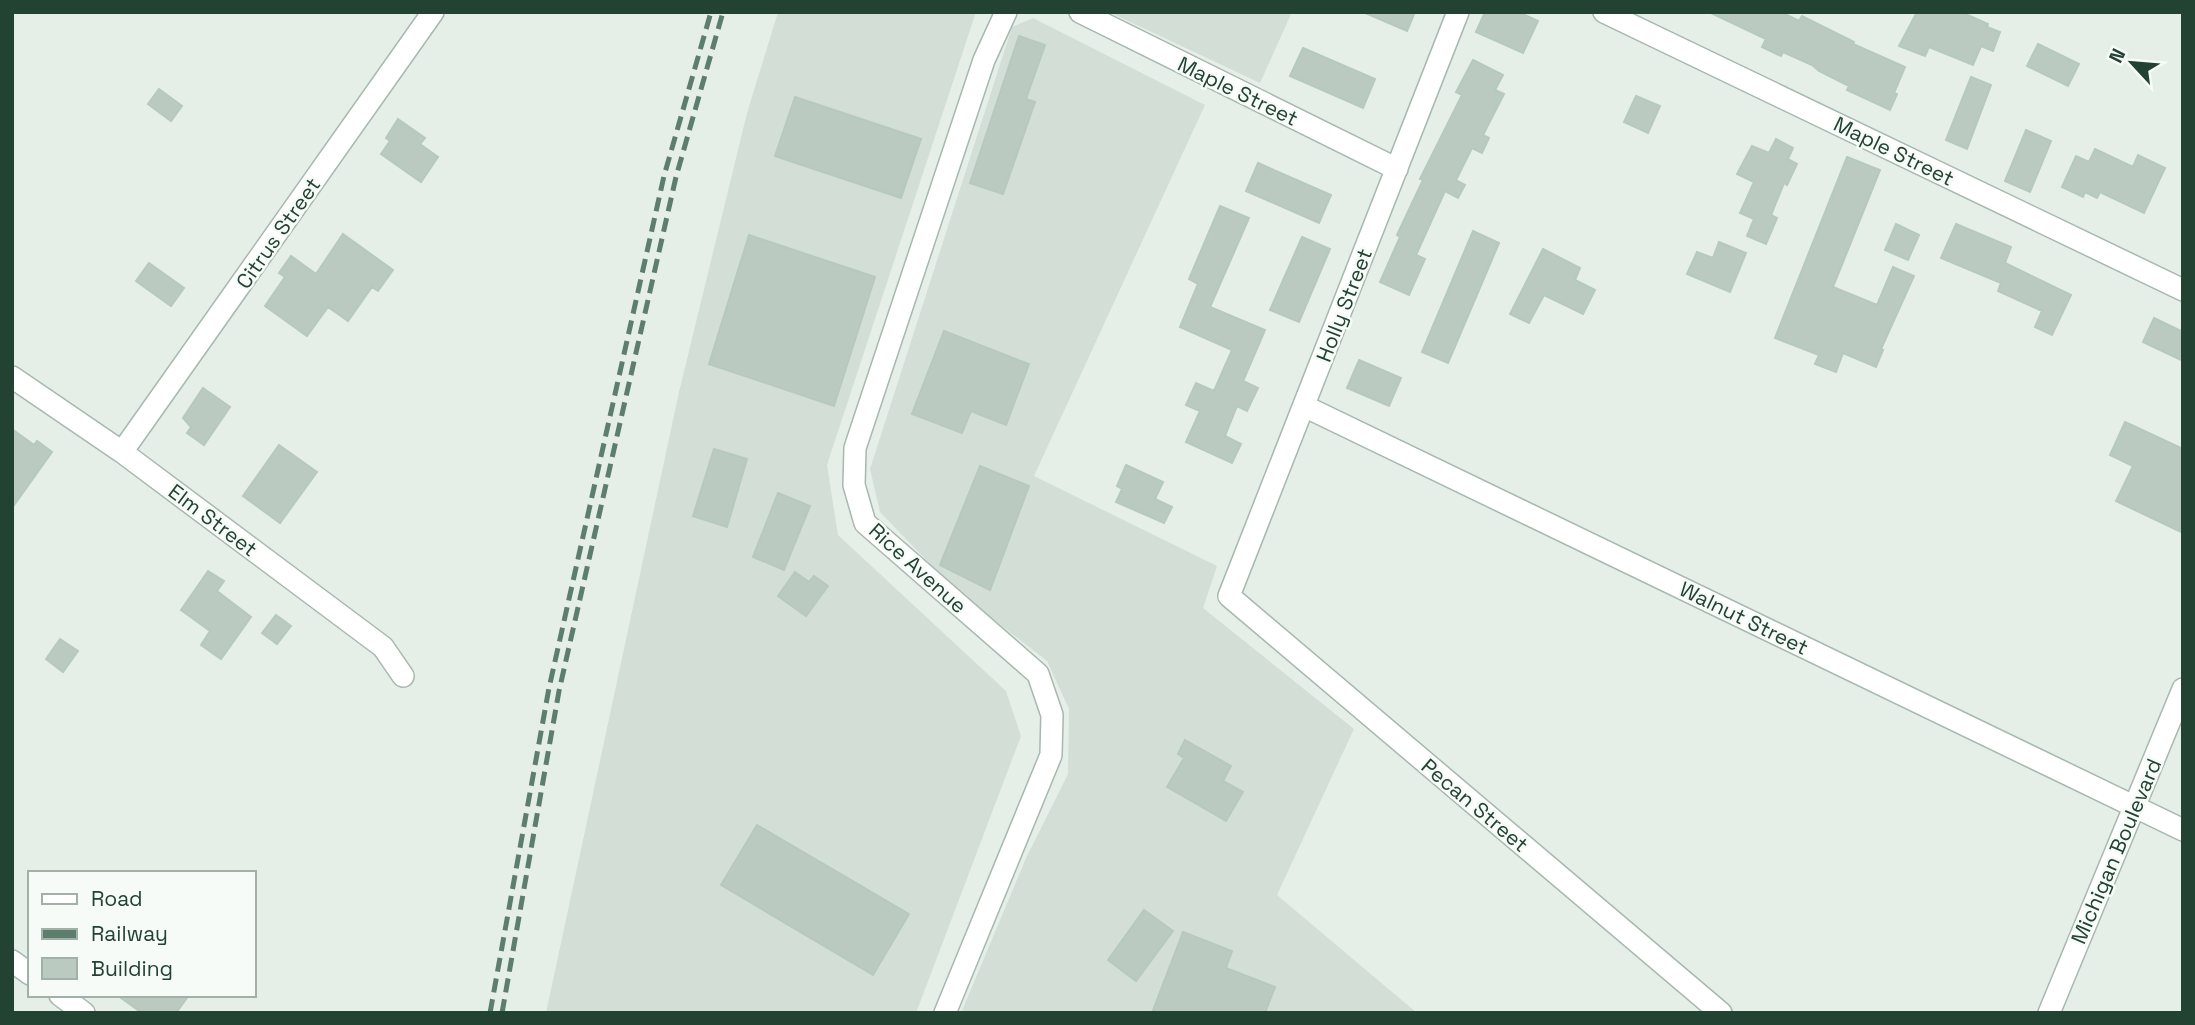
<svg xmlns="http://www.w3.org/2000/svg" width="2195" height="1025" font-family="'Space Grotesk',sans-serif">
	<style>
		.built { fill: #d3dfd6 }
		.building { fill: #bacac0; stroke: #b6c9bd; stroke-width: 2 }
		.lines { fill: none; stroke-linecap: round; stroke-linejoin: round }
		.minor-casing { stroke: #a7b8ae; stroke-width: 24 }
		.minor { stroke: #fff; stroke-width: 21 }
		.rail { stroke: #5d7e6d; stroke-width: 5; stroke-dasharray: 14 7; stroke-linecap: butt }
		.labels { text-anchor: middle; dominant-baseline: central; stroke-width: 5; stroke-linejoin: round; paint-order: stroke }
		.street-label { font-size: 21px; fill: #224232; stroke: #f6fbf7 }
	</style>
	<rect width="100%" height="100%" fill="#e5efe8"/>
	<path class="built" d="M 778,12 L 976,12 L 827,465 L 838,535 L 1006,691 L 1021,736 L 916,1013 L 546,1013 L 679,392 L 747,113 Z
		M 1109,12 L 1292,12 L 1260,83 Z
		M 1033,18 L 1205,105 L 1034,476 L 1217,566 L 1203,608 L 1354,729 L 1277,895 L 1417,1013 L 961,1013 L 1026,858 L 1068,774 L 1069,709 L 1047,661 L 954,589 L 880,512 L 870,469 L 1012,27 Z"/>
	<path class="building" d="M 1363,12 L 1415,12 L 1407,31 Z
		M 1485,12 L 1518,12 L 1538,21 L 1523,53 L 1476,32 Z
		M 1709,12 L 1781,12 L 1799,21 L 1802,16 L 1854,42 L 1853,44 L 1905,67 L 1894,93 L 1897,94 L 1890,110 L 1847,90 L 1849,86 L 1819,71 L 1812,65 L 1783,52 L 1781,56 L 1762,47 L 1766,39 Z
		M 1917,12 L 1961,12 L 1988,24 L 1987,27 L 2000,32 L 1993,51 L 1981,46 L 1973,65 L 1929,47 L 1925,56 L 1899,46 Z
		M 1019,36 L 1045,45 L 1026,99 L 1035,102 L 1003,194 L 970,183 Z
		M 2038,44 L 2079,64 L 2068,86 L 2027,66 Z
		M 1303,48 L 1375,79 L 1363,108 L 1290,76 Z
		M 1473,60 L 1503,75 L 1495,90 L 1504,94 L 1483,135 L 1489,138 L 1482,153 L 1472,148 L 1456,180 L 1465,185 L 1458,198 L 1445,191 L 1416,255 L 1425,259 L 1409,295 L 1380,282 L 1400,237 L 1397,235 L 1423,180 L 1420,179 L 1462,95 L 1456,92 Z
		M 1971,77 L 1991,85 L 1967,149 L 1946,140 Z
		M 159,89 L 182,106 L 171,121 L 148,104 Z
		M 1636,96 L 1660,106 L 1648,133 L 1624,122 Z
		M 795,97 L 921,139 L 901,198 L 775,156 Z
		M 398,119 L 425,138 L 420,144 L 438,157 L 421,182 L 381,154 L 390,141 L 386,138 Z
		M 2026,130 L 2051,141 L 2030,192 L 2005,181 Z
		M 1776,139 L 1793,148 L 1788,159 L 1797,164 L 1787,185 L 1784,183 L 1771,215 L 1777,218 L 1766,244 L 1747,236 L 1754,219 L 1740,213 L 1754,182 L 1737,174 L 1752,146 L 1769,153 Z
		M 2095,149 L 2133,167 L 2138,155 L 2165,168 L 2144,213 L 2100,192 L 2097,198 L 2085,192 L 2083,197 L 2062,187 L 2076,156 L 2089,162 Z
		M 1847,157 L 1880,170 L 1833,287 L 1877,305 L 1893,267 L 1914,276 L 1881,349 L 1883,350 L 1876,367 L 1843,353 L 1836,372 L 1815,364 L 1819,355 L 1775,338 Z
		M 1258,163 L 1331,195 L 1319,223 L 1246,191 Z
		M 1220,206 L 1249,218 L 1210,307 L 1265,330 L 1243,381 L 1258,388 L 1247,411 L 1237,406 L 1225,436 L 1241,444 L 1232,463 L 1186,442 L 1200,411 L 1186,405 L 1196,383 L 1214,391 L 1232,350 L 1180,327 L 1198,284 L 1189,279 Z
		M 1896,224 L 1919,235 L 1908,260 L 1885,250 Z
		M 1956,224 L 2011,247 L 2005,263 L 2071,295 L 2052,335 L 2035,327 L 2042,311 L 1998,291 L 2001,283 L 1941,258 Z
		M 1473,231 L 1499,243 L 1448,363 L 1422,352 Z
		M 343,234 L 393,270 L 378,291 L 372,287 L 348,321 L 328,307 L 307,336 L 265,306 L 285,277 L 279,273 L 291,256 L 316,274 Z
		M 749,235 L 875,277 L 834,406 L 709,364 Z
		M 1302,237 L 1330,249 L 1299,322 L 1270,310 Z
		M 1719,242 L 1746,253 L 1730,292 L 1687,274 L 1697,252 L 1713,258 Z
		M 1543,249 L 1580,268 L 1575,280 L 1595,290 L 1583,314 L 1544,295 L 1529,323 L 1510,314 Z
		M 149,263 L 184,288 L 171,306 L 136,281 Z
		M 2154,318 L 2183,332 L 2183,361 L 2143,342 Z
		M 944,331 L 1029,364 L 1006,425 L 971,411 L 962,433 L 912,414 Z
		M 1359,360 L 1401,378 L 1389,406 L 1347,388 Z
		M 203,388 L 230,407 L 204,445 L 187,433 L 191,427 L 183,418 Z
		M 2125,422 L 2183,449 L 2183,533 L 2116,501 L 2133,466 L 2110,455 Z
		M 12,429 L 34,445 L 37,441 L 52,452 L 12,508 Z
		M 279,445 L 317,472 L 280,523 L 243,496 Z
		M 714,449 L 747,459 L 727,527 L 693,516 Z
		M 1126,465 L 1163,482 L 1155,499 L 1172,507 L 1164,523 L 1116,502 L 1122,489 L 1117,486 Z
		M 980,466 L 1029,486 L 990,590 L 940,565 Z
		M 778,493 L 810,506 L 784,570 L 753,557 Z
		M 208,571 L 224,581 L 217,591 L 251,617 L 221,659 L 201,645 L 210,631 L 181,610 Z
		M 795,572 L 809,582 L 814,576 L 828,586 L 806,616 L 778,596 Z
		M 276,615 L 291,626 L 277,644 L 262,633 Z
		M 60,639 L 78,651 L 63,672 L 46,659 Z
		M 1185,740 L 1231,766 L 1223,781 L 1243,792 L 1226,821 L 1167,787 L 1184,758 L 1178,754 Z
		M 757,825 L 909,914 L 873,975 L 721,885 Z
		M 1144,910 L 1173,931 L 1136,981 L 1108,960 Z
		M 1183,932 L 1232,951 L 1226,968 L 1275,987 L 1265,1013 L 1152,1013 Z
		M 117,995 L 189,995 L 176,1013 L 142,1013 Z"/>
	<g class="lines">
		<g class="minor-casing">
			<path id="minor" d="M 1080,12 L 1397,169
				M 1458,12 L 1229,596 L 1721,1013
				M 1604,12 L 2183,290
				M 12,377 L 122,452 L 383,647 L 403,676
				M 1304,406 L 2183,830
				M 122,452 L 433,12
				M 12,961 L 30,974
				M 60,995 L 84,1013
				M 945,1013 L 1051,755 L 1052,715 L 1038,674 L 865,523 L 854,485 L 855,448 L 984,60 L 1006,12
				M 2049,1013 L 2183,689"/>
		</g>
		<use href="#minor" class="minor"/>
		<path class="rail" d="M 490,1013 L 549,688 L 664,176 L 711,12
			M 502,1013 L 559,691 L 676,177 L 723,12"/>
	</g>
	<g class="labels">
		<g class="street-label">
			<text transform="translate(1238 91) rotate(26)">Maple Street</text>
			<text transform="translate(1894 151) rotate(26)">Maple Street</text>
			<text transform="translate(278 233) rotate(-55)">Citrus Street</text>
			<text transform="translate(1344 305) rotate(-69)">Holly Street</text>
			<text transform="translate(213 520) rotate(37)">Elm Street</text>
			<text transform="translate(918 568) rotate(42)">Rice Avenue</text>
			<text transform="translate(1744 618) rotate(26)">Walnut Street</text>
			<text transform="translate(1475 805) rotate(40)">Pecan Street</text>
			<text transform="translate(2116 851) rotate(-67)">Michigan Boulevard</text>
		</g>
	</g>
	<rect width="2195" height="1025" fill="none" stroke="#224232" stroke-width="28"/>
	<rect x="28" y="871" width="228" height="126" fill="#f6fbf7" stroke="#a1b1a8" stroke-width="2"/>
	<rect x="42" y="894" width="35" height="10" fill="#ffffff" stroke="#a1b1a8" stroke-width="2"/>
	<text x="91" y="906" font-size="21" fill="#224232">Road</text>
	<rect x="42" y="929" width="35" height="10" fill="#5d7e6d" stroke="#a1b1a8" stroke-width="2"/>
	<text x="91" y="941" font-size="21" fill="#224232">Railway</text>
	<rect x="42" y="958" width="35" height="21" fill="#bacac0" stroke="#a1b1a8" stroke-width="2"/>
	<text x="91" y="976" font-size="21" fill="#224232">Building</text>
	<g transform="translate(2132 63) rotate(296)" stroke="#f6fbf7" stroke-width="5" paint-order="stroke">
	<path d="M0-5L12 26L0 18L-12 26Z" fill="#224232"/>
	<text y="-10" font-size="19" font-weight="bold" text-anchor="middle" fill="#224232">N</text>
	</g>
</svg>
